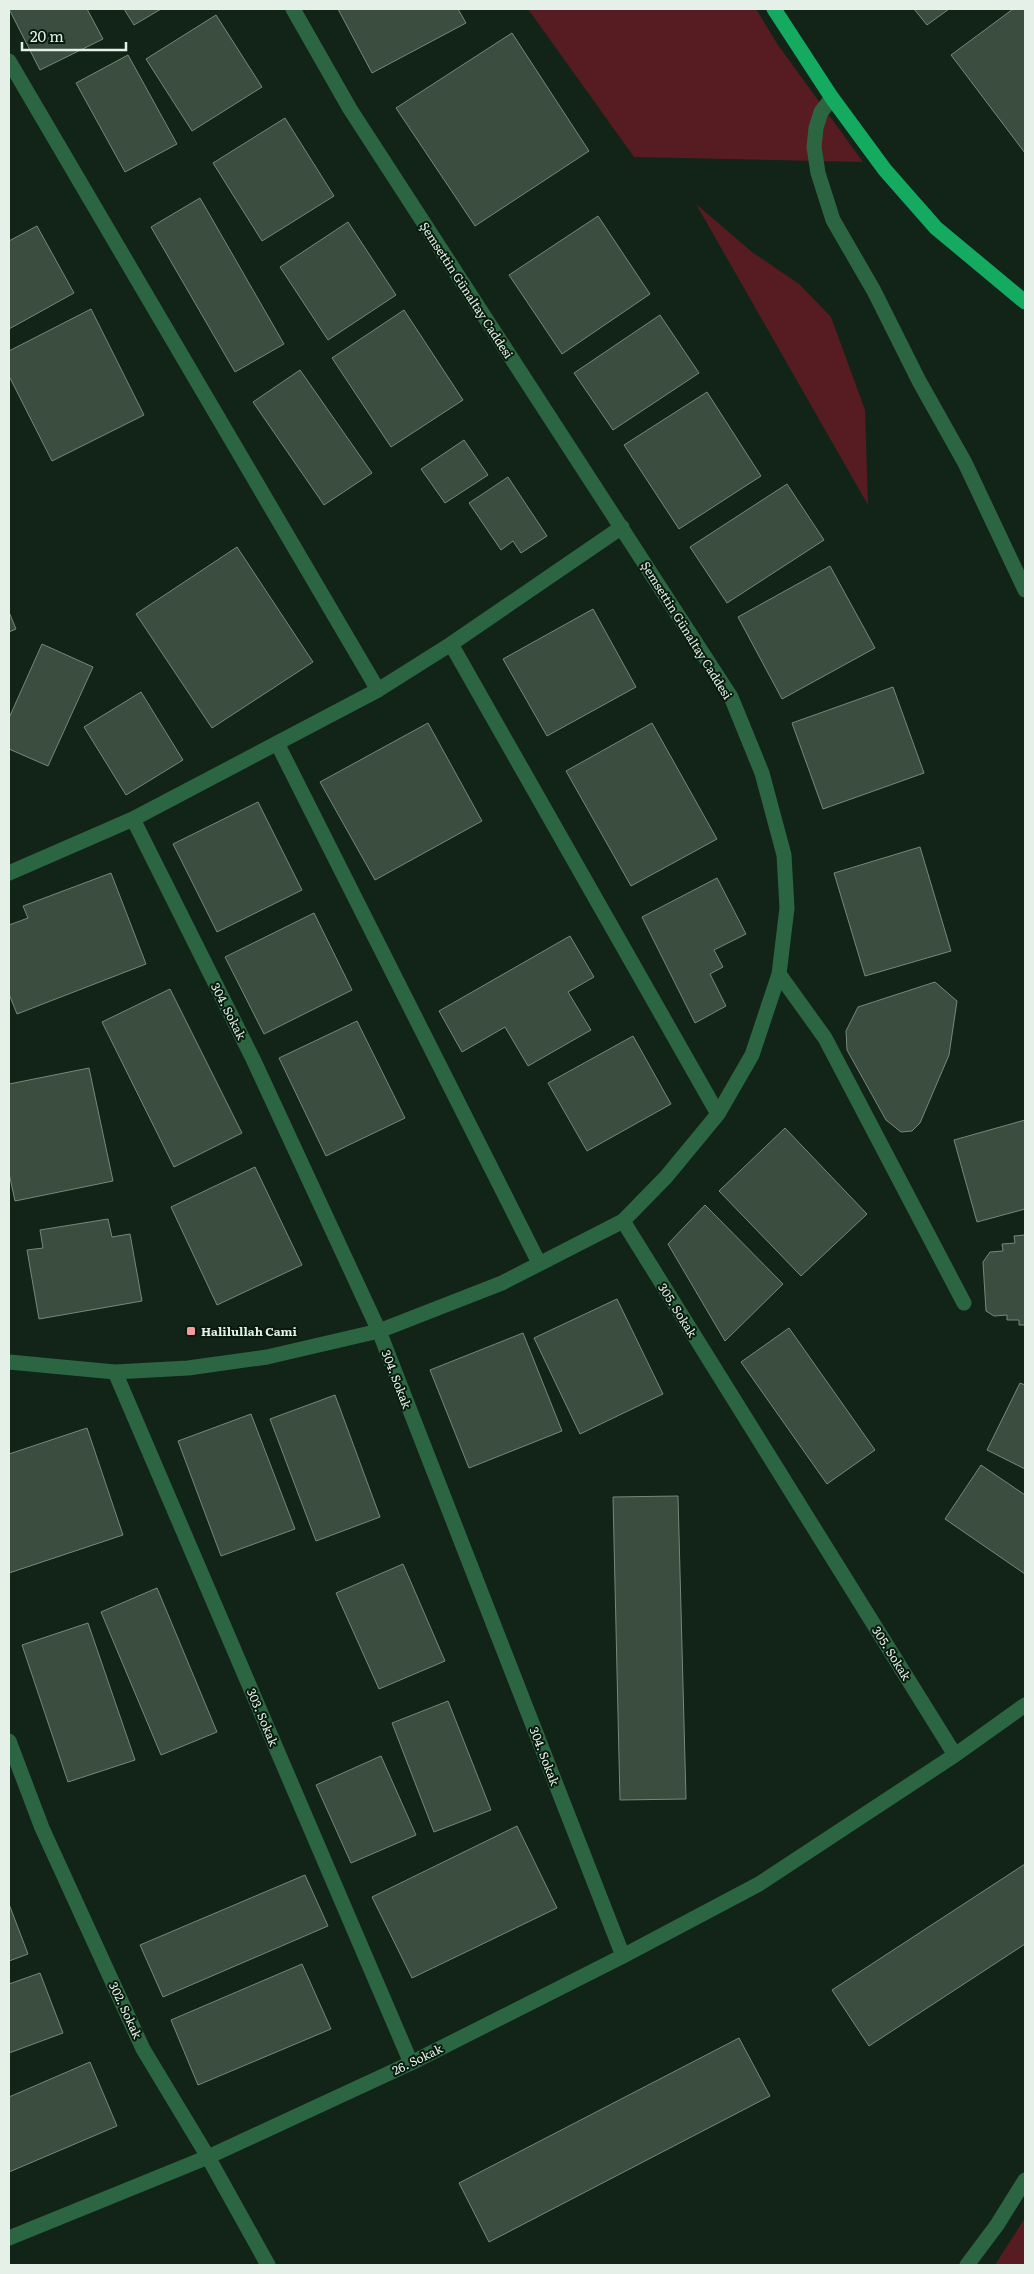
<svg xmlns="http://www.w3.org/2000/svg" width="1034" height="2274" font-family="Literata,serif">
	<style>
		.green { fill: #561c21 }
		.building { fill: #3a4d3f; stroke: #74897a }
		.lines { fill: none; stroke-linecap: round; stroke-linejoin: round }
		.minor { stroke: #2c6541; stroke-width: 15 }
		.major { stroke: #14aa60; stroke-width: 15 }
		.poi-dot { fill: #f59b9d; stroke: #091b0f; stroke-width: 2 }
		.labels { text-anchor: middle; dominant-baseline: central; stroke-width: 4; stroke-linejoin: round; paint-order: stroke }
		.street-label { font-size: 12px; fill: #e5f1e8; stroke: #091b0f }
		.poi-label { font-size: 12px; font-weight: bold; fill: #e5f1e8; stroke: #091b0f; text-anchor: start }
	</style>
	<rect width="100%" height="100%" fill="#122418"/>
	<path class="green" d="M 528,9 L 756,9 L 778,45 L 863,162 L 634,157 Z
		M 696,204 L 752,252 L 799,284 L 831,317 L 865,410 L 868,505 Z
		M 1025,2218 L 1025,2265 L 995,2265 Z"/>
	<path class="building" d="M 9,9 L 87,9 L 103,39 L 40,70 Z
		M 124,9 L 161,9 L 134,25 Z
		M 338,9 L 458,9 L 466,23 L 372,73 Z
		M 914,9 L 949,9 L 927,25 Z
		M 1013,9 L 1025,9 L 1025,153 L 951,55 Z
		M 216,15 L 262,87 L 192,131 L 146,59 Z
		M 512,33 L 589,151 L 475,226 L 396,108 Z
		M 128,55 L 177,144 L 125,172 L 76,83 Z
		M 285,118 L 334,196 L 262,241 L 213,163 Z
		M 200,198 L 284,344 L 235,372 L 151,227 Z
		M 598,216 L 650,294 L 562,354 L 509,275 Z
		M 348,222 L 396,295 L 328,340 L 280,267 Z
		M 37,226 L 74,293 L 9,329 L 9,241 Z
		M 91,309 L 144,415 L 52,461 L 9,376 L 9,351 Z
		M 404,310 L 463,400 L 391,447 L 332,358 Z
		M 660,315 L 699,373 L 613,430 L 574,373 Z
		M 300,370 L 372,473 L 324,505 L 253,402 Z
		M 707,392 L 761,476 L 679,529 L 624,445 Z
		M 464,440 L 488,475 L 445,503 L 421,469 Z
		M 508,477 L 547,536 L 521,553 L 513,541 L 501,550 L 469,503 Z
		M 787,484 L 824,540 L 727,603 L 690,547 Z
		M 237,547 L 313,662 L 212,728 L 136,614 Z
		M 830,566 L 875,648 L 782,699 L 738,617 Z
		M 593,609 L 636,687 L 547,736 L 503,659 Z
		M 9,612 L 16,629 L 9,632 Z
		M 42,644 L 93,667 L 48,766 L 9,749 L 9,718 Z
		M 893,687 L 924,773 L 823,809 L 792,723 Z
		M 141,692 L 183,760 L 126,795 L 84,727 Z
		M 428,723 L 482,821 L 375,880 L 320,782 Z
		M 652,723 L 717,839 L 631,886 L 566,771 Z
		M 258,802 L 302,890 L 217,932 L 173,844 Z
		M 920,847 L 951,951 L 865,976 L 834,873 Z
		M 111,873 L 146,964 L 17,1014 L 9,994 L 9,925 L 28,918 L 23,906 Z
		M 717,878 L 746,934 L 714,950 L 723,967 L 710,974 L 726,1006 L 695,1023 L 642,917 Z
		M 314,913 L 352,990 L 264,1034 L 225,957 Z
		M 570,936 L 594,977 L 568,992 L 591,1030 L 528,1066 L 505,1027 L 462,1052 L 439,1011 Z
		M 935,982 L 957,1001 L 949,1055 L 920,1123 L 912,1131 L 901,1132 L 886,1120 L 847,1050 L 846,1031 L 858,1007 Z
		M 170,989 L 242,1133 L 174,1167 L 102,1022 Z
		M 357,1021 L 405,1118 L 326,1156 L 279,1058 Z
		M 633,1036 L 671,1104 L 587,1151 L 548,1083 Z
		M 89,1068 L 113,1181 L 15,1201 L 9,1173 L 9,1084 Z
		M 1025,1120 L 1025,1209 L 977,1222 L 954,1140 Z
		M 785,1128 L 867,1214 L 801,1276 L 719,1191 Z
		M 255,1167 L 302,1265 L 217,1305 L 171,1207 Z
		M 705,1205 L 783,1284 L 725,1341 L 668,1244 Z
		M 108,1219 L 112,1237 L 130,1234 L 142,1301 L 39,1319 L 27,1250 L 43,1248 L 40,1230 Z
		M 1025,1235 L 1025,1325 L 1019,1325 L 1019,1320 L 1007,1320 L 1007,1315 L 994,1316 L 986,1311 L 983,1262 L 990,1252 L 1003,1251 L 1002,1244 L 1015,1243 L 1014,1236 Z
		M 617,1299 L 663,1394 L 580,1434 L 534,1338 Z
		M 789,1328 L 875,1450 L 827,1484 L 741,1362 Z
		M 523,1333 L 562,1431 L 469,1468 L 430,1370 Z
		M 1020,1383 L 1025,1385 L 1025,1469 L 987,1450 Z
		M 335,1395 L 380,1517 L 316,1541 L 270,1419 Z
		M 251,1414 L 295,1529 L 221,1556 L 178,1441 Z
		M 87,1428 L 123,1535 L 9,1573 L 9,1454 Z
		M 981,1465 L 1025,1495 L 1025,1574 L 945,1519 Z
		M 678,1496 L 686,1799 L 620,1800 L 613,1497 Z
		M 403,1564 L 445,1661 L 379,1689 L 336,1593 Z
		M 157,1588 L 217,1732 L 161,1755 L 101,1612 Z
		M 88,1623 L 135,1760 L 68,1782 L 22,1645 Z
		M 448,1701 L 491,1810 L 434,1832 L 392,1723 Z
		M 381,1756 L 416,1835 L 351,1863 L 316,1785 Z
		M 517,1826 L 557,1908 L 412,1978 L 372,1897 Z
		M 1025,1864 L 1025,1944 L 869,2046 L 832,1990 Z
		M 305,1875 L 328,1926 L 163,1997 L 140,1945 Z
		M 9,1904 L 28,1954 L 9,1961 Z
		M 302,1964 L 331,2029 L 198,2085 L 171,2020 Z
		M 40,1973 L 63,2033 L 9,2053 L 9,1984 Z
		M 739,2038 L 770,2096 L 489,2242 L 459,2183 Z
		M 90,2062 L 117,2126 L 9,2172 L 9,2097 Z"/>
	<g class="lines">
		<path class="minor" d="M 9,61 L 378,690
			M 832,98 L 821,112 L 816,128 L 814,147 L 818,173 L 833,220 L 874,291 L 919,381 L 965,463 L 1025,590
			M 451,644 L 718,1114
			M 277,743 L 539,1263
			M 133,819 L 253,1059 L 379,1331 L 623,1956
			M 9,873 L 133,819 L 378,690 L 451,644 L 622,527
			M 779,974 L 825,1038 L 964,1303
			M 9,1362 L 115,1372 L 188,1368 L 267,1357 L 379,1331 L 502,1283 L 623,1221 L 666,1177 L 718,1114 L 752,1055 L 779,974 L 787,908 L 784,855 L 762,773 L 731,697 L 350,109 L 293,9
			M 115,1372 L 411,2063
			M 9,1741 L 42,1828 L 143,2049 L 208,2157 L 268,2265
			M 955,1755 L 1025,1705
			M 9,2238 L 208,2157 L 411,2063 L 623,1956 L 759,1884 L 955,1755 L 623,1221
			M 967,2265 L 997,2225 L 1025,2180"/>
		<path class="major" d="M 774,9 L 832,98 L 885,170 L 936,228 L 1025,302"/>
	</g>
	<rect class="poi-dot" x="186" y="1326" width="10" height="10" rx="2.5"/>
	<g class="labels">
		<g class="street-label">
			<text transform="translate(467 290) rotate(57)">Şemsettin Günaltay Caddesi</text>
			<text transform="translate(687 630) rotate(58)">Şemsettin Günaltay Caddesi</text>
			<text transform="translate(229 1011) rotate(63)">304. Sokak</text>
			<text transform="translate(678 1310) rotate(58)">305. Sokak</text>
			<text transform="translate(397 1379) rotate(69)">304. Sokak</text>
			<text transform="translate(892 1653) rotate(58)">305. Sokak</text>
			<text transform="translate(263 1717) rotate(67)">303. Sokak</text>
			<text transform="translate(545 1756) rotate(69)">304. Sokak</text>
			<text transform="translate(126 2010) rotate(65)">302. Sokak</text>
			<text transform="translate(417 2059) rotate(-26)">26. Sokak</text>
		</g>
		<g class="poi-label">
			<text x="201" y="1331">Halilullah Cami</text>
		</g>
	</g>
	<rect width="1034" height="2274" fill="none" stroke="#e5f1e8" stroke-width="20"/>
	<path d="M22 42v8h104v-8" fill="none" stroke="#e5f1e8" stroke-width="2.5"/>
	<text x="30" y="42" font-size="15" fill="#e5f1e8" stroke="#091b0f" stroke-width="4" paint-order="stroke">20 m</text>
</svg>
